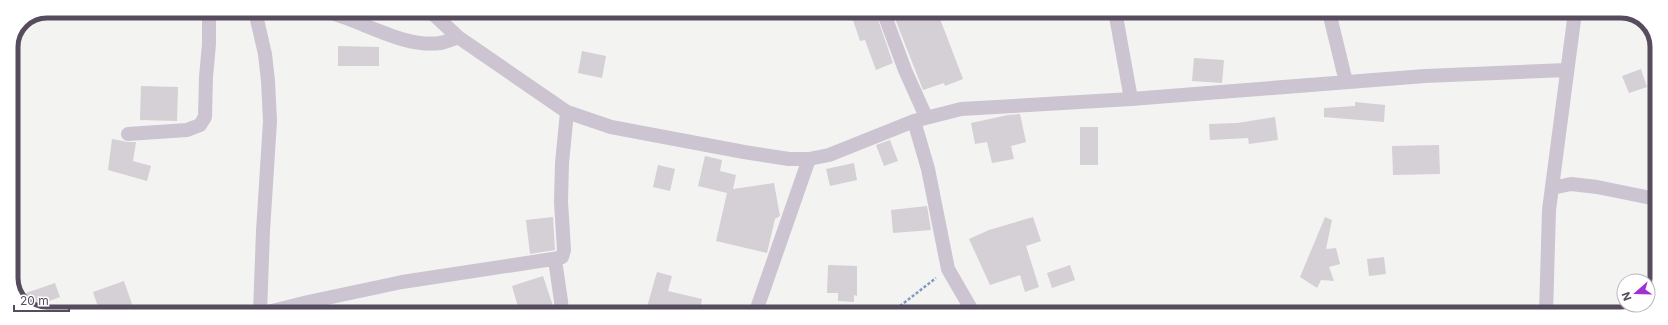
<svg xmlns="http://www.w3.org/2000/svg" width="1668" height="325" font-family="Inter,sans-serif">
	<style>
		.building { fill: #d4d0d5 }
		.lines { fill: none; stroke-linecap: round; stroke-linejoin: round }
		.path { stroke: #8399c4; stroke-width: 2.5; stroke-dasharray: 3 2; stroke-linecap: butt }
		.street { stroke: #ccc4d1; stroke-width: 14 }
		.rim { fill: none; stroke: #564c5d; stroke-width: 5 }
	</style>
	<rect width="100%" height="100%" fill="#f3f3f2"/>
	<path class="building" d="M 850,11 L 875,11 L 893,63 L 876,70 L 865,40 L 860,41 Z
		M 892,11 L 937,11 L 963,79 L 945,86 L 944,83 L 923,90 Z
		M 338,46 L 379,47 L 379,66 L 338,66 Z
		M 582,51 L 606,56 L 602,78 L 578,73 Z
		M 1194,58 L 1224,60 L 1222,83 L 1192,81 Z
		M 1641,69 L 1647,87 L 1629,93 L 1622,76 Z
		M 141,86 L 178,87 L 177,121 L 140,120 Z
		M 1355,102 L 1385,105 L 1384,122 L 1324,117 L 1324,108 L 1355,106 Z
		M 1020,114 L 1026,142 L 1011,146 L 1014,159 L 992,163 L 987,142 L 975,144 L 971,123 L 1008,115 Z
		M 1275,117 L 1278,140 L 1249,144 L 1248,138 L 1210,140 L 1209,124 L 1237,123 Z
		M 1080,127 L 1098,127 L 1098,165 L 1080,165 Z
		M 112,139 L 128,142 L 136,142 L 133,161 L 151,166 L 147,181 L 108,170 Z
		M 890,140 L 898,161 L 884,166 L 876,145 Z
		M 1439,145 L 1440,174 L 1393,175 L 1392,146 Z
		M 705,156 L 722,160 L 720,171 L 736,175 L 733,189 L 774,183 L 780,216 L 775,219 L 767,253 L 716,241 L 727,193 L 698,186 Z
		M 854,163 L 857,180 L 830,186 L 826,169 Z
		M 658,165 L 675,169 L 670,191 L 653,187 Z
		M 927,206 L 931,230 L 893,233 L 891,210 Z
		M 553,217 L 555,250 L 530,254 L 526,220 Z
		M 1033,217 L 1041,241 L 1026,246 L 1039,287 L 1025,292 L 1020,275 L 990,285 L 969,239 L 989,230 Z
		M 1325,217 L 1332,220 L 1326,249 L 1336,248 L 1340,264 L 1329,267 L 1334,281 L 1321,280 L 1317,288 L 1300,277 Z
		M 1384,257 L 1386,274 L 1369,276 L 1367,259 Z
		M 828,265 L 857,266 L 857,296 L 854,295 L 854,302 L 838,301 L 838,293 L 827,293 Z
		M 1070,265 L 1075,280 L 1052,288 L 1047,273 Z
		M 657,272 L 672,276 L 668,291 L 702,299 L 699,314 L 645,314 Z
		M 543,276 L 553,306 L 553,314 L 520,314 L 512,286 Z
		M 124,281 L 135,313 L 100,313 L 93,292 Z
		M 55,283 L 60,297 L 31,308 L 26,293 Z"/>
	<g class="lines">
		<path class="path" d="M 894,314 L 900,306 L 936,278"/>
		<path class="street" d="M 255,11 L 265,54 L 268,81 L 270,121 L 263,231 L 260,313
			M 324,11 C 362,20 402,48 440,43 C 446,42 453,39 458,37
			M 430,11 L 458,37 L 567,112 L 611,127 L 744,152 L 789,159 L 809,159 L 829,155 L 914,121 L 961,109 L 1131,99 L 1425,76 L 1566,70
			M 883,11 L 905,70 L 926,117
			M 1115,11 L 1131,99
			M 1329,12 L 1346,82
			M 914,121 L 928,169 L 948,269 L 974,314
			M 128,134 L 187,130 L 200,125 L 205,117 L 206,77 L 209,44 L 209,11
			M 1552,188 L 1571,184 L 1597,187 L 1656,199
			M 555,260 L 561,301 L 562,314
			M 264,313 L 308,302 L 402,282 L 559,258 L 562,257 L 564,250 L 561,202 L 562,163 L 567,112
			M 755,314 L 809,159
			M 1546,314 L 1549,210 L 1575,12"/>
	</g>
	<path d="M0 0H1668V325H0ZM47 18H1621A29 29 0 0 1 1650 47V278A29 29 0 0 1 1621 307H47A29 29 0 0 1 18 278V47A29 29 0 0 1 47 18Z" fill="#fff" fill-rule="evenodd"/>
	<path class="rim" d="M47 18H1621A29 29 0 0 1 1650 47V278A29 29 0 0 1 1621 307H47A29 29 0 0 1 18 278V47A29 29 0 0 1 47 18Z"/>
	<g transform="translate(1636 293) rotate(250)"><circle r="19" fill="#ffffff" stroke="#bbb7be"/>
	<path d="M0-3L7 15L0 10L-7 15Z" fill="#a131ce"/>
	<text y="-6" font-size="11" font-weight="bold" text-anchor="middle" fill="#564c5d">N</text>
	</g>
	<path d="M14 305v6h55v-6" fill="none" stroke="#564c5d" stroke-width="2"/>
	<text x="20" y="305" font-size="12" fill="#564c5d" stroke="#ffffff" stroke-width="3" paint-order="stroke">20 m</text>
</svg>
